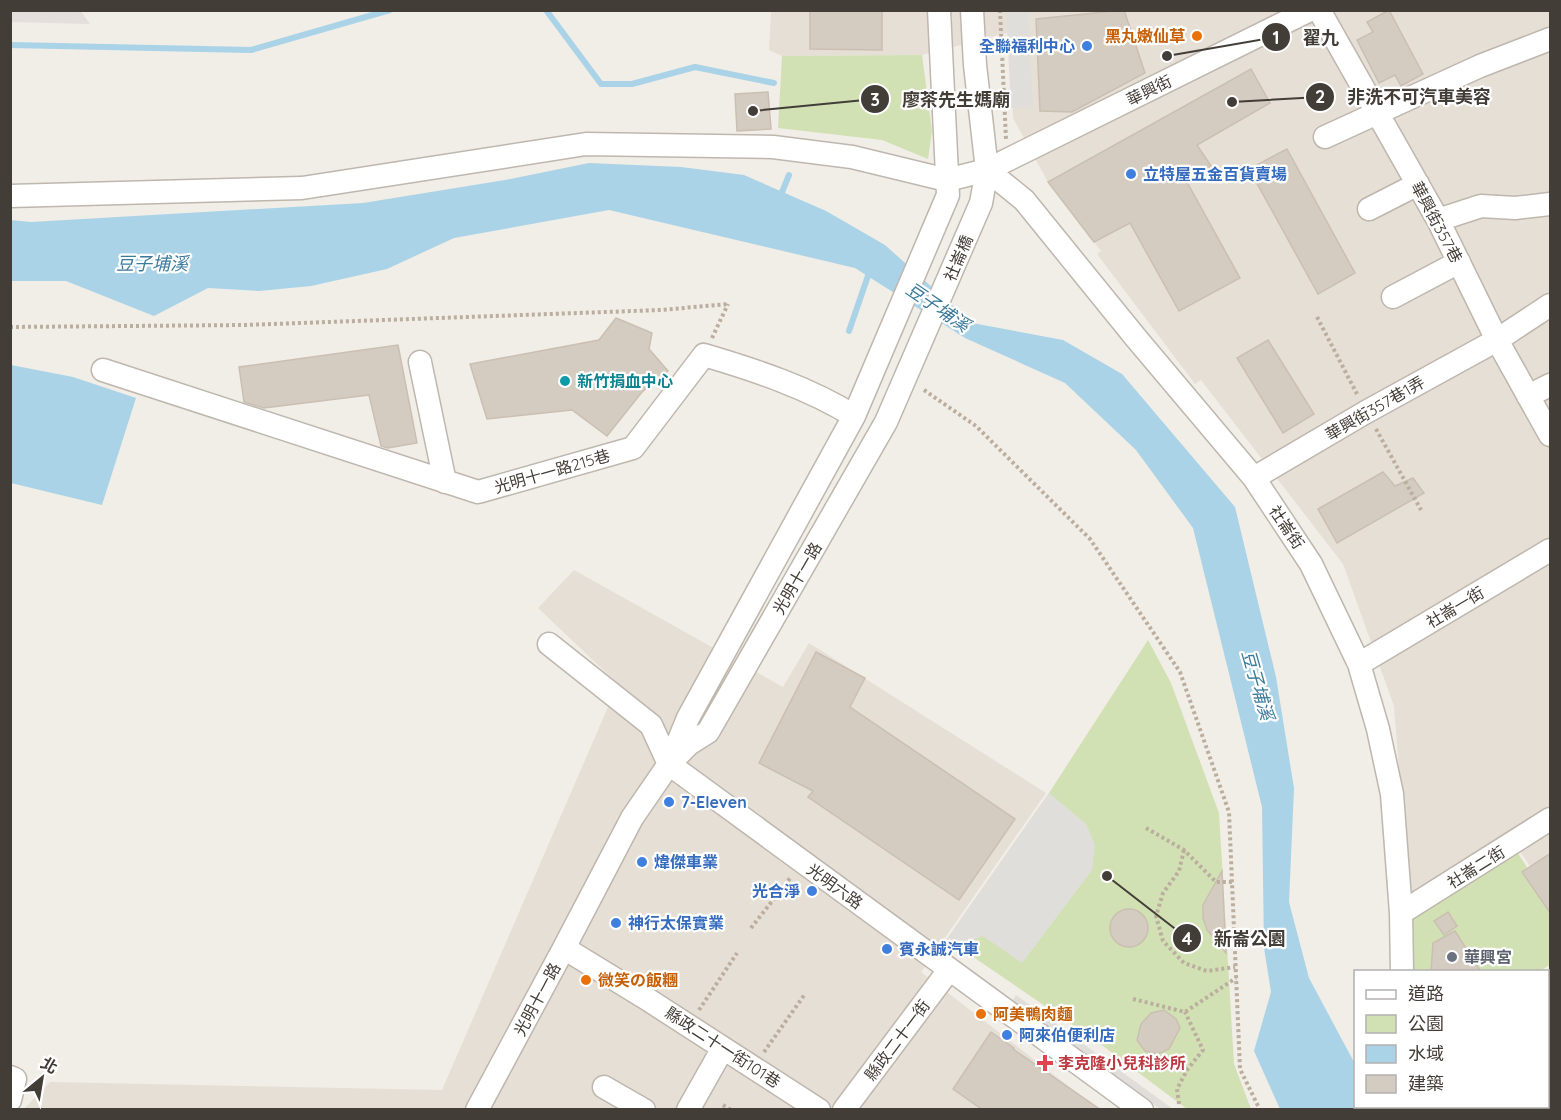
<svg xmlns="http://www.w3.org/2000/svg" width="1561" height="1120" font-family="Quicksand,'Noto Sans TC','Noto Sans JP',sans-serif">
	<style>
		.residential { fill: #e5dfd6 }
		.industrial { fill: #e4dfdc }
		.green { fill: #d1e1b4 }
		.parking { fill: #e0dedb }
		.water { fill: #aad3e7 }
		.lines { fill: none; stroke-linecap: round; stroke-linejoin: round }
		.stream { stroke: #aad3e7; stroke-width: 6 }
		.building { fill: #d4cbc1; stroke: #cbbfb2; stroke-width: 1.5 }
		.minor-casing { stroke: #bfb7ae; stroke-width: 25 }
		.path { stroke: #bcae9e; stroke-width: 4; stroke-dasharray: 3 3; stroke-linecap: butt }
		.minor { stroke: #fff; stroke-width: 22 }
		.food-dot { fill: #e8710a; stroke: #fff; stroke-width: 2 }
		.shop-dot { fill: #3f7fe0; stroke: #fff; stroke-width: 2 }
		.culture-dot { fill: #0f9aa8; stroke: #fff; stroke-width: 2 }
		.worship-dot { fill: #6b7280; stroke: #fff; stroke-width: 2 }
		.health-dot { fill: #e0444e; stroke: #fff; stroke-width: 2 }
		.labels { text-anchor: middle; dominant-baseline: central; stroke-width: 4.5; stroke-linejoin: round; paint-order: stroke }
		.food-label { font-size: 16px; font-weight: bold; fill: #c56008; stroke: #fff; text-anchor: start }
		.shop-label { font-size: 16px; font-weight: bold; fill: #366cbe; stroke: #fff; text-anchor: start }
		.street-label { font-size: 16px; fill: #433d37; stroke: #fff }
		.culture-label { font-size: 16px; font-weight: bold; fill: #0d838f; stroke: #fff; text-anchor: start }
		.worship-label { font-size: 16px; font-weight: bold; fill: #5b616d; stroke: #fff; text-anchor: start }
		.health-label { font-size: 16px; font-weight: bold; fill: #be3a42; stroke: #fff; text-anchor: start }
		.water-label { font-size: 18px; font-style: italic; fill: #3b7a9b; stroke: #fff }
		.leader { fill: none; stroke: #433d37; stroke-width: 2 }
		.callout-dot { fill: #433d37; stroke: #fff; stroke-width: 2 }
		.mark-label { font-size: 18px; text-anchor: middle; font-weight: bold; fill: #fff }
		.callout-label { font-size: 18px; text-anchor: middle; font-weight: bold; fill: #433d37; stroke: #fff; stroke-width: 4.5; stroke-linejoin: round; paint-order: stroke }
	</style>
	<rect width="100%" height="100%" fill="#f1ede7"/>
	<path class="residential" d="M 771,11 L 1550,11 L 1550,897 L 1512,839 L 1409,897 L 1394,706 L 1343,564 L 1201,380 L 1195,384 L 1097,254 L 1101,251 L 1048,182 L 1013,118 L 1011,32 L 922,55 L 782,56 L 769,50 Z
		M 574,570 L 783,687 L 809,643 L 1046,793 L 921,972 L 1098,1109 L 23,1110 L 50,1082 L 442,1090 L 618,684 L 538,608 Z"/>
	<path class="industrial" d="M 80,10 L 90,24 L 11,22 L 11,11 Z"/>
	<path class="green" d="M 922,55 L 932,131 L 928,159 L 882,140 L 778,128 L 782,56 Z
		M 1148,640 L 1171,683 L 1219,813 L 1234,1064 L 1251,1109 L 1187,1109 L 1099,1043 L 947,939 L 1049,793 Z
		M 1512,844 L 1550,903 L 1550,965 L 1538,972 L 1406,971 L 1401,913 Z
		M 1548,991 L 1550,991 L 1550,1105 L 1548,1105 Z"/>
	<path class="parking" d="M 1006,11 L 1050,11 L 1028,12 L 1033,107 L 1011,108 Z
		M 1049,793 L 1086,824 L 1095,845 L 1092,870 L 1022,963 L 983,936 L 958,945 L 947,939 Z
		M 1016,995 L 1173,1109 L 1160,1109 L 1012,1001 Z"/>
	<path class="water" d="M 589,163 L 681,167 L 744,175 L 826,211 L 885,245 L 972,323 L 1063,340 L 1122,374 L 1235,507 L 1276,677 L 1294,788 L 1289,902 L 1309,978 L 1355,1064 L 1356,1106 L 1378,1107 L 1380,1109 L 1280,1109 L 1254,1051 L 1271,992 L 1264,948 L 1262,807 L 1193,528 L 1136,450 L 1065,383 L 965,338 L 855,268 L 609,210 L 454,238 L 387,269 L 311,286 L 259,291 L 208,288 L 154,316 L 66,281 L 11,281 L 10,220 L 31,222 L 363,203 L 505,180 Z
		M 11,365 L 73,377 L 136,398 L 102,505 L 11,483 Z"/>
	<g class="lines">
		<path class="stream" d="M 546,10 L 601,84 L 632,84 L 695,67 L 774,83
			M 10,45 L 251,50 L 390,10
			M 780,197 L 789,175
			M 849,331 L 870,270"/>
	</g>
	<path class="building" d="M 810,10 L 882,10 L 882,50 L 810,49 Z
		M 1124,10 L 1145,73 L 1072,112 L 1040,111 L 1036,19 Z
		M 1389,10 L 1423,74 L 1401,86 L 1395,75 L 1379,83 L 1357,40 L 1373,32 L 1367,22 Z
		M 1251,69 L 1270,103 L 1197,145 L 1211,166 L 1187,182 L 1240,278 L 1179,311 L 1130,223 L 1094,242 L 1048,182 Z
		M 768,92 L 771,129 L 737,131 L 735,94 Z
		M 1287,149 L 1355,273 L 1318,294 L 1249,169 Z
		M 616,318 L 652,333 L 649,349 L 668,371 L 642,392 L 607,436 L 572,410 L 487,419 L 470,364 L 599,340 Z
		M 1268,340 L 1314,414 L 1283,433 L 1237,358 Z
		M 398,345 L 417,443 L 388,448 L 381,446 L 369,395 L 264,408 L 244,402 L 239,367 Z
		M 1383,472 L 1395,486 L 1413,478 L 1424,493 L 1337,543 L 1318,509 Z
		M 816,652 L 865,678 L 850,707 L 1015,819 L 959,900 L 808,797 L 813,791 L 759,763 Z
		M 1551,853 L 1551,914 L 1522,872 Z
		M 1222,871 L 1226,953 L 1207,930 L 1203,918 L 1203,905 Z
		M1110 928a19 19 0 1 1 38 0a19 19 0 1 1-38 0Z
		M 1448,912 L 1457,926 L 1444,935 L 1434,921 Z
		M 1455,931 L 1481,972 L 1431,972 L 1433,943 Z
		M 1164,1010 L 1176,1019 L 1180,1028 L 1169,1049 L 1158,1054 L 1145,1051 L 1137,1040 L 1141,1024 L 1151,1013 Z
		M 991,1032 L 1014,1048 L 1013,1049 L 1101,1110 L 983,1110 L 953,1089 Z"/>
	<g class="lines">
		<g class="minor-casing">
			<path id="minor" d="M 1319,10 L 1438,220 L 1497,340 L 1550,435
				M 1325,137 L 1480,66 L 1550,39
				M 987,170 L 1024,200 L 1136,338 L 1254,478 L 1311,564 L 1359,664 L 1378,729 L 1392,794 L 1401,913 L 1402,972
				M 10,196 L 302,188 L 586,144 L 773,147 L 852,157 L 947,180 L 987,170 L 1310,10
				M 1369,209 L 1418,184
				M 1438,220 L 1481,206 L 1515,208 L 1550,204
				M 1393,297 L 1459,262
				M 420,362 L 445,482
				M 103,370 L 478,492 L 633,448 L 704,355 C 755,370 809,388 854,416
				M 1528,396 L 1550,385
				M 1254,478 L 1366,412 L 1497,340 L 1550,305
				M 549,644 L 651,725 L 669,764 L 1142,1110
				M 1359,664 L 1550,550
				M 672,757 L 688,718 L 854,416 L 948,195 L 939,10
				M 1401,913 L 1550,819
				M 564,948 L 644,997 L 819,1110
				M 10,1077 L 15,1079 L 10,1100
				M 604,1087 L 644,1110
				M 1456,1106 L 1458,1110
				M 477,1110 L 564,948 L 632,818 L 669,764 L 689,744 L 708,732 L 886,422 L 981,203 L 987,170 L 975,65 L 972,10
				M 688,1110 L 723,1048
				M 844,1110 L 949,970"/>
		</g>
		<path class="path" d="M 1000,10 L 1006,139
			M 1317,317 L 1357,394
			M 10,327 L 245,325 L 661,310 L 728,304
			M 712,338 L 728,304
			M 924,390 L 976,426 L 1090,539 L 1180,672 L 1229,812 L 1240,1069 L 1260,1110
			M 1376,429 L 1421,510
			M 1146,828 L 1184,850 L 1216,882 L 1232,882
			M 1184,850 L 1179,871 L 1163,893 L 1156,916 L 1163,941 L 1184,963 L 1207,971 L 1235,967
			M 751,928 L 791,877
			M 1548,983 L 1550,983
			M 1133,999 L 1185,1012 L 1236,978
			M 699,1010 L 737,953
			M 764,1052 L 805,994
			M 1179,1104 L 1177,1089 L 1187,1070 L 1203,1050 L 1185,1012
			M 723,1105 L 731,1110
			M 1431,1106 L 1433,1110
			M 1494,1106 L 1498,1110
			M 1525,1106 L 1531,1110"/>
		<use href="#minor" class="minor"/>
	</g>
	<g class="food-dot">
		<circle cx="1197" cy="36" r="6"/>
		<circle cx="586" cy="980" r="6"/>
		<circle cx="981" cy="1014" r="6"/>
	</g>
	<g class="shop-dot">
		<circle cx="1087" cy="46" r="6"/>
		<circle cx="1131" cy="174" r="6"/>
		<circle cx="669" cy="802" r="6"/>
		<circle cx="642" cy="862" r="6"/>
		<circle cx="812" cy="891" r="6"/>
		<circle cx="616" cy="923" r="6"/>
		<circle cx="887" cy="949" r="6"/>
		<circle cx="1007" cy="1035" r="6"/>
	</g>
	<circle class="culture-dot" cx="565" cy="381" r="6"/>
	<circle class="worship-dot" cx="1452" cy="957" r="6"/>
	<path class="health-dot" d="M1042 1054h6v6h6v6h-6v6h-6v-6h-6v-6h6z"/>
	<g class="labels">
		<g class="food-label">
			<text x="1185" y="36" text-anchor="end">黑丸嫩仙草</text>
			<text x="598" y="980">微笑の飯糰</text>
			<text x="993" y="1014">阿美鴨肉麵</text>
		</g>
		<g class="shop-label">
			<text x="1075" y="46" text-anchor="end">全聯福利中心</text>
			<text x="1143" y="174">立特屋五金百貨賣場</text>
			<text x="681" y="802">7-Eleven</text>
			<text x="654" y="862">煒傑車業</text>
			<text x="800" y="891" text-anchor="end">光合淨</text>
			<text x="628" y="923">神行太保實業</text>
			<text x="899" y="949">賓永誠汽車</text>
			<text x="1019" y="1035">阿來伯便利店</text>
		</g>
		<g class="street-label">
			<text transform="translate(1149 90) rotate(-26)">華興街</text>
			<text transform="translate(1437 222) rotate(62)">華興街357巷</text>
			<text transform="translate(958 258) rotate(-67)">社崙橋</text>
			<text transform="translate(1375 408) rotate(-30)">華興街357巷1弄</text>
			<text transform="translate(552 471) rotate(-16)">光明十一路215巷</text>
			<text transform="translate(1287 527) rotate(56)">社崙街</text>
			<text transform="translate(797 578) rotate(-60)">光明十一路</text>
			<text transform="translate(1455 607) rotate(-31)">社崙一街</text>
			<text transform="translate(1476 867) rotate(-32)">社崙二街</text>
			<text transform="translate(835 886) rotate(36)">光明六路</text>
			<text transform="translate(537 999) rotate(-62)">光明十一路</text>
			<text transform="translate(897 1040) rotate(-53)">縣政二十一街</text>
			<text transform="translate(723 1047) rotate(33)">縣政二十一街101巷</text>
		</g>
		<g class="culture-label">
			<text x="577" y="381">新竹捐血中心</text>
		</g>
		<g class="worship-label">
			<text x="1464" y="957">華興宮</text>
		</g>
		<g class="health-label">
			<text x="1058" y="1063">李克隆小兒科診所</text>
		</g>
		<g class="water-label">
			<text x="152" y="263">豆子埔溪</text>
			<text transform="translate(938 307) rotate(34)">豆子埔溪</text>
			<text transform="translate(1258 685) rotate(74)">豆子埔溪</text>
		</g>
	</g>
	<path class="leader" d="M1167 56L1276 37M1232 102L1320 97M753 111L875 99M1107 876L1187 938"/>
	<g class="callout-dot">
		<circle cx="1167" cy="56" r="6"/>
		<circle cx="1232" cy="102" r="6"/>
		<circle cx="753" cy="111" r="6"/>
		<circle cx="1107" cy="876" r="6"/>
		<circle cx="1276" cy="37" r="15"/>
		<circle cx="1320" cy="97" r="15"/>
		<circle cx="875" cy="99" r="15"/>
		<circle cx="1187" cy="938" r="15"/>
	</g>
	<g class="mark-label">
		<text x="1276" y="44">1</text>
		<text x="1320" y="103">2</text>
		<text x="875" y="106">3</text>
		<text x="1187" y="945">4</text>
	</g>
	<g class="callout-label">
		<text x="1321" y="44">翟九</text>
		<text x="1419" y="103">非洗不可汽車美容</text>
		<text x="956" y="106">廖茶先生媽廟</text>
		<text x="1250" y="945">新崙公園</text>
	</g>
	<rect width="1561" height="1120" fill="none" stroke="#433d37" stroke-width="24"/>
	<rect x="1354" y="970" width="195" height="138" fill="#ffffff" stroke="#b4b1af" stroke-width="1.5"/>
	<rect x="1366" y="990" width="30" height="9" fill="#ffffff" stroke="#b4b1af" stroke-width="1.5"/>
	<text x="1408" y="1000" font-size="18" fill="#433d37">道路</text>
	<rect x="1366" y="1015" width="30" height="18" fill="#d1e1b4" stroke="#b4b1af" stroke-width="1.5"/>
	<text x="1408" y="1030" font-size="18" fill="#433d37">公園</text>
	<rect x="1366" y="1045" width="30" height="18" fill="#aad3e7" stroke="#b4b1af" stroke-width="1.5"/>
	<text x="1408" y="1060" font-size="18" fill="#433d37">水域</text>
	<rect x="1366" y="1075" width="30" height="18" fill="#d4cbc1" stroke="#b4b1af" stroke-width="1.5"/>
	<text x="1408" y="1090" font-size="18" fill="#433d37">建築</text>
	<g transform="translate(42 1078) rotate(30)" stroke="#ffffff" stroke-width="4.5" paint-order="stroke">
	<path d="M0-4.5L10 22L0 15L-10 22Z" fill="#433d37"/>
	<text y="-9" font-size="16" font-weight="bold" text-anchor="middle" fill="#433d37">北</text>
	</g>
</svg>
